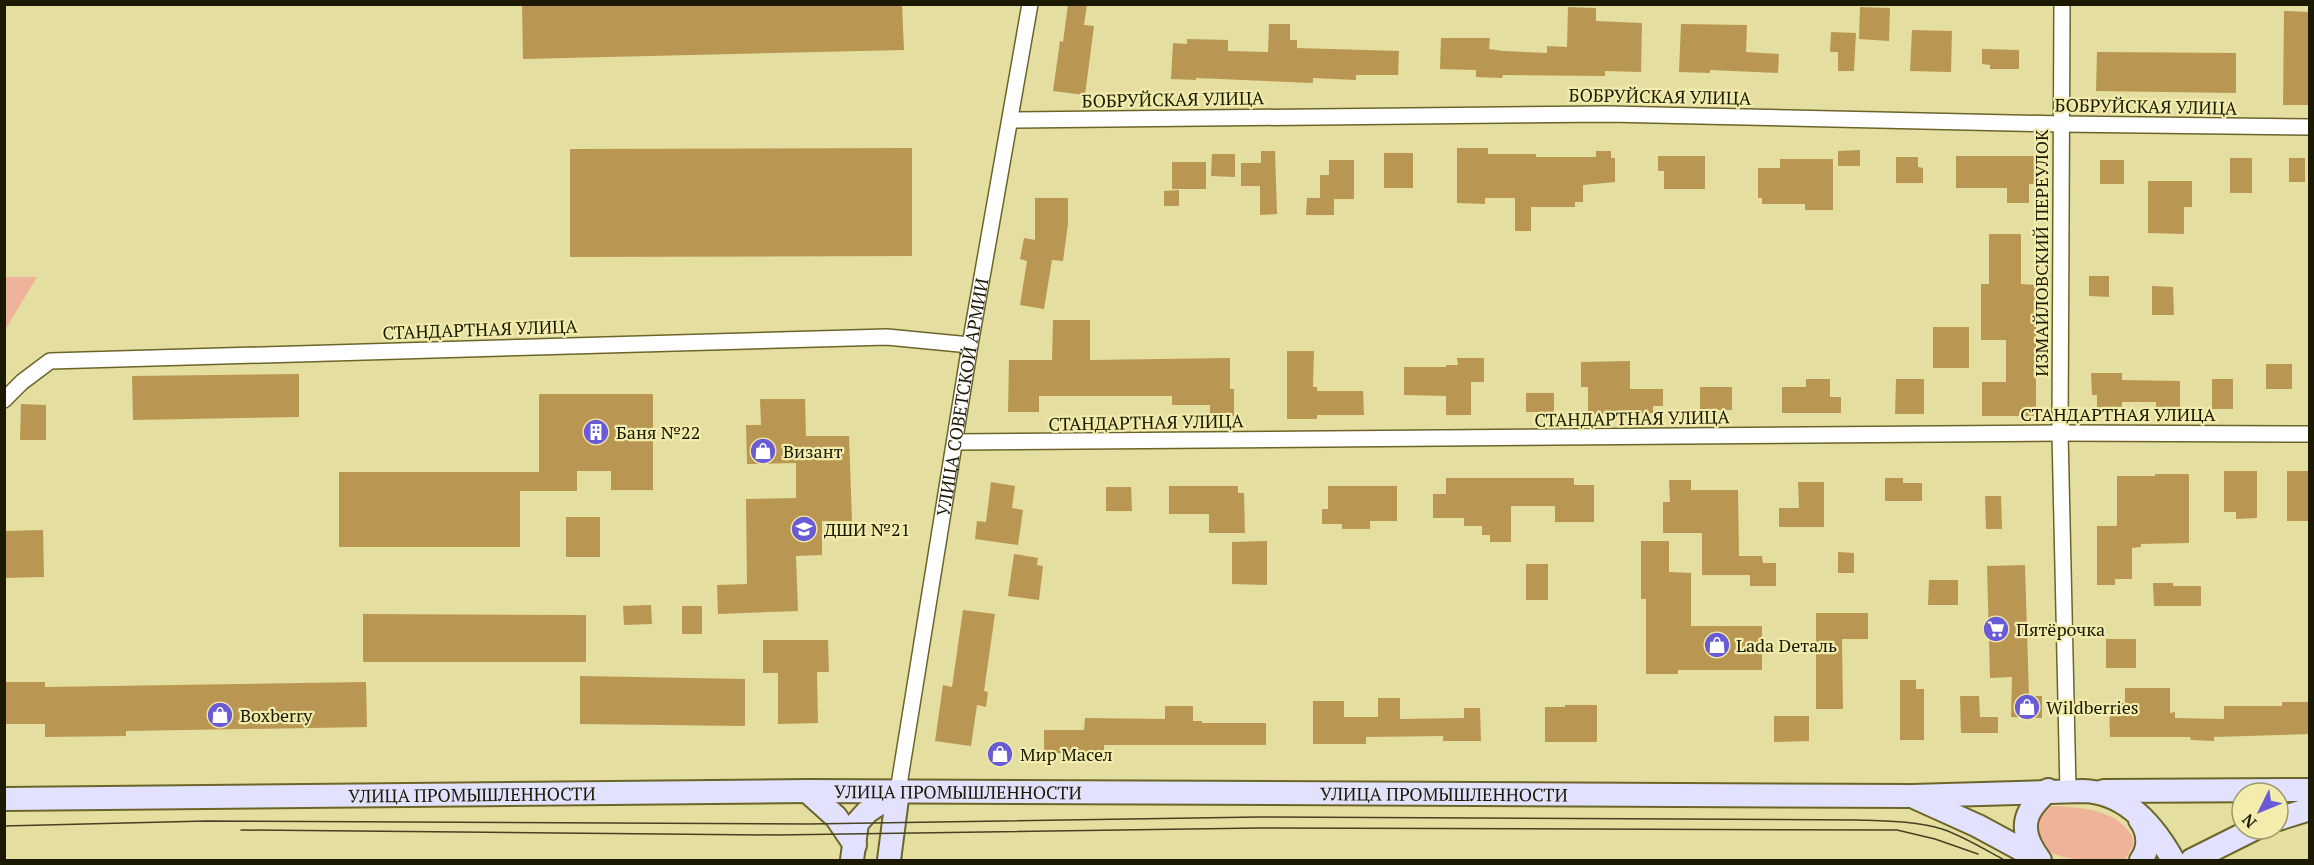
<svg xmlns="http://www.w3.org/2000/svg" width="2314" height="865" font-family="'PT Serif',serif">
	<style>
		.green { fill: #efb39a }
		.building { fill: #b99752 }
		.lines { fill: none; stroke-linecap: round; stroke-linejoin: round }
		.street-casing { stroke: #6c652a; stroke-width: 18 }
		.secondary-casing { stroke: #6c652a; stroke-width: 26 }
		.street { stroke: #fff; stroke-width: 15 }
		.secondary { stroke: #e2e2ff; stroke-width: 22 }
		.tram { stroke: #454122; stroke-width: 1.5 }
		.labels { text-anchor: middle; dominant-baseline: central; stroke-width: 4.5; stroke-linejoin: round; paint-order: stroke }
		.street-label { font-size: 18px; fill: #1c1902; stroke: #f2ecad }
		.poi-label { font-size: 18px; fill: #1c1902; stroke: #f2ecad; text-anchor: start }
	</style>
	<rect width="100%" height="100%" fill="#e4dea0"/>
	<path class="green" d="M 5,277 L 37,277 L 5,330 L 4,277 Z
		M 2044,806 C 2073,806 2119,808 2133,838 L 2133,845 L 2125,860 C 2104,860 2050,864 2040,842 C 2037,835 2036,826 2034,818 Z"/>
	<path class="building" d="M 522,4 L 902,4 L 904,50 L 523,59 Z
		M 1068,4 L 1087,4 L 1084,25 L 1094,26 L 1085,95 L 1053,91 L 1060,41 L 1063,42 Z
		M 1568,7 L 1596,8 L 1596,21 L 1642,23 L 1641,72 L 1605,71 L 1605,76 L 1503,75 L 1502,78 L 1476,77 L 1476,70 L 1440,69 L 1441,38 L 1490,38 L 1489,49 L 1503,51 L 1547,53 L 1547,46 L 1567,47 Z
		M 1860,7 L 1890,8 L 1889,41 L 1859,39 Z
		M 2284,11 L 2310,12 L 2310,105 L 2283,105 Z
		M 1269,24 L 1290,24 L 1290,40 L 1297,40 L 1297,48 L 1399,51 L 1398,75 L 1356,75 L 1356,80 L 1313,78 L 1313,83 L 1196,78 L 1196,80 L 1171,79 L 1173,43 L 1187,44 L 1187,39 L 1228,40 L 1228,51 L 1268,52 Z
		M 1681,24 L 1747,25 L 1746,52 L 1779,54 L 1778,73 L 1710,70 L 1710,73 L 1679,72 Z
		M 1912,30 L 1952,31 L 1951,72 L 1910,71 Z
		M 1831,32 L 1856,33 L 1854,71 L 1838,71 L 1838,52 L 1830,52 Z
		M 1982,49 L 2019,50 L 2019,69 L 1990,69 L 1990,65 L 1982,64 Z
		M 2097,52 L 2236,53 L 2236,93 L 2096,91 Z
		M 912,148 L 912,256 L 570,257 L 570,149 Z
		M 1457,148 L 1488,148 L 1488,154 L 1536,154 L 1536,157 L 1596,157 L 1596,151 L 1611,151 L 1611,158 L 1615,158 L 1615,182 L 1583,185 L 1583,202 L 1575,202 L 1575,207 L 1531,207 L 1531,231 L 1515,231 L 1515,198 L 1485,198 L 1485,204 L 1457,203 Z
		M 1860,150 L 1860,166 L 1838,166 L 1838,151 Z
		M 1261,151 L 1275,151 L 1277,214 L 1260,215 L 1260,186 L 1241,186 L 1241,163 L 1261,163 Z
		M 1384,153 L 1413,153 L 1413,188 L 1384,188 Z
		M 1212,154 L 1235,154 L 1235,177 L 1211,176 Z
		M 1658,156 L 1705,156 L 1705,189 L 1664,189 L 1664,171 L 1658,171 Z
		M 1956,156 L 2035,156 L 2035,184 L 2029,184 L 2029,203 L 2007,203 L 2007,188 L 1956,188 Z
		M 1896,157 L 1918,157 L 1918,167 L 1923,168 L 1923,183 L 1896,183 Z
		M 2230,158 L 2252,158 L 2252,193 L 2230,193 Z
		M 2289,158 L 2305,158 L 2305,182 L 2289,182 Z
		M 1780,159 L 1833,159 L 1833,210 L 1805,210 L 1805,204 L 1762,204 L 1762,198 L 1758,198 L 1758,168 L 1780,168 Z
		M 1329,160 L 1354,160 L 1354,199 L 1334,199 L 1334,215 L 1306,215 L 1307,198 L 1320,198 L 1320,175 L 1329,175 Z
		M 2100,160 L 2124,160 L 2124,184 L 2100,184 Z
		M 1172,162 L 1206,162 L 1206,189 L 1172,189 Z
		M 2148,181 L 2192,181 L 2192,207 L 2184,207 L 2184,234 L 2148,233 Z
		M 1179,190 L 1179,206 L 1164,206 L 1164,191 Z
		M 1035,198 L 1068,198 L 1068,224 L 1063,261 L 1052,260 L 1044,309 L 1020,305 L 1027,261 L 1020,259 L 1024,238 L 1035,240 Z
		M 1989,234 L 2021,234 L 2021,284 L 2036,285 L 2036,416 L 1982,416 L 1982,382 L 2006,382 L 2006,340 L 1981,340 L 1981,284 L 1989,284 Z
		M 2089,276 L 2109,276 L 2109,297 L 2089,296 Z
		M 2152,286 L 2173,287 L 2174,315 L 2152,315 Z
		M 1053,320 L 1090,320 L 1090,360 L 1230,358 L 1230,389 L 1234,389 L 1234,416 L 1210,416 L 1210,405 L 1172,405 L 1172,396 L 1039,396 L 1039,412 L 1008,412 L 1009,360 L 1052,360 Z
		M 1933,327 L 1969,327 L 1969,368 L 1933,368 Z
		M 1287,351 L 1314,351 L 1313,387 L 1317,387 L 1317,391 L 1363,391 L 1364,415 L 1317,415 L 1317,419 L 1287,419 Z
		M 1457,358 L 1484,358 L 1484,382 L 1471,382 L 1471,415 L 1446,415 L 1446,396 L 1404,395 L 1404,367 L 1446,367 L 1446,365 L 1458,365 Z
		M 1630,361 L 1630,389 L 1663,389 L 1663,406 L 1653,406 L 1653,413 L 1588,414 L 1588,387 L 1581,387 L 1581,362 Z
		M 2266,364 L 2292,364 L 2292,389 L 2266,389 Z
		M 2091,373 L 2122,373 L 2122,380 L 2180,381 L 2180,410 L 2156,409 L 2156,402 L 2122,402 L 2122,410 L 2097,410 L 2097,395 L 2092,395 Z
		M 299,374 L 299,417 L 133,420 L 132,376 Z
		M 1806,379 L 1830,379 L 1830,397 L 1841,397 L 1841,413 L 1782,413 L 1782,387 L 1806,387 Z
		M 1896,379 L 1924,379 L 1924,414 L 1895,414 Z
		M 2212,379 L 2233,379 L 2233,409 L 2212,409 Z
		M 1700,387 L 1732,387 L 1732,410 L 1716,410 L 1716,414 L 1700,414 Z
		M 1526,393 L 1554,393 L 1554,412 L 1526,412 Z
		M 539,394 L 653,394 L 653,490 L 611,490 L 611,471 L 577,471 L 577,491 L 520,491 L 520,547 L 339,547 L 339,472 L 539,472 Z
		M 760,399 L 805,399 L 806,436 L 849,436 L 852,521 L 822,521 L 822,555 L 796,556 L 798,611 L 718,614 L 717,585 L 747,584 L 746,499 L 796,498 L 796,463 L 747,464 L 746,425 L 761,425 Z
		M 21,404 L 46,405 L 46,440 L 20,440 Z
		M 2224,471 L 2257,471 L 2257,518 L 2236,519 L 2236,512 L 2224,512 Z
		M 2287,471 L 2310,471 L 2310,521 L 2287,521 Z
		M 2155,474 L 2189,474 L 2189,543 L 2141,544 L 2141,547 L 2132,548 L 2132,579 L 2115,579 L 2115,585 L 2097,585 L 2097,526 L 2117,526 L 2117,476 L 2155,476 Z
		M 1446,478 L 1574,478 L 1574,485 L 1594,485 L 1594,522 L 1555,522 L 1555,506 L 1511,506 L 1511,542 L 1490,542 L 1490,535 L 1482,535 L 1482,526 L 1464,526 L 1464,518 L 1433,518 L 1433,494 L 1446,494 Z
		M 1885,478 L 1903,478 L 1903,483 L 1922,483 L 1922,501 L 1885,501 Z
		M 1669,480 L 1691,480 L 1691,490 L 1738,490 L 1739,556 L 1762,556 L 1763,563 L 1776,563 L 1776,586 L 1750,586 L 1750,575 L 1702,575 L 1702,533 L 1663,533 L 1663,502 L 1670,502 Z
		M 991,482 L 1015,486 L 1012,508 L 1023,510 L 1018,545 L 975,539 L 977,521 L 986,522 Z
		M 1798,482 L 1824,482 L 1824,527 L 1779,527 L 1779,508 L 1799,508 Z
		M 1169,486 L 1238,486 L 1238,493 L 1244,493 L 1245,533 L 1209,533 L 1209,514 L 1169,514 Z
		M 1328,486 L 1397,486 L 1397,521 L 1370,521 L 1370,529 L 1342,529 L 1342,524 L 1322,524 L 1322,509 L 1328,509 Z
		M 1106,487 L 1131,487 L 1132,511 L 1106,511 Z
		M 1985,496 L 2001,496 L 2002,529 L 1986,529 Z
		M 566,517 L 600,517 L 600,557 L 566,557 Z
		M 43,530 L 44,577 L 4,578 L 4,531 Z
		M 1267,541 L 1267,585 L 1232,584 L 1232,542 Z
		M 1641,541 L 1669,541 L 1669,572 L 1691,573 L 1691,626 L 1762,626 L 1762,670 L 1678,670 L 1678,674 L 1646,674 L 1646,599 L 1641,599 Z
		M 1838,552 L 1854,553 L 1854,573 L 1838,573 Z
		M 1014,554 L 1038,558 L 1037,565 L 1043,566 L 1039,600 L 1008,596 Z
		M 1526,564 L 1548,564 L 1548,600 L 1526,600 Z
		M 2025,565 L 2029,696 L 2042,696 L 2042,718 L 2011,717 L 2012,677 L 1990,678 L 1987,566 Z
		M 1929,580 L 1958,580 L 1958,605 L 1928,605 Z
		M 2153,583 L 2173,583 L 2173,586 L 2201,586 L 2201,606 L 2154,606 Z
		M 651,605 L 652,624 L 624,625 L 623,606 Z
		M 682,606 L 702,606 L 702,634 L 682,634 Z
		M 963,610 L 995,614 L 984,691 L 988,692 L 986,707 L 977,705 L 971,746 L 935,741 L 943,685 L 952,687 Z
		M 1816,613 L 1868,613 L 1868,639 L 1842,639 L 1843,709 L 1816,709 Z
		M 363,614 L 586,615 L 586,662 L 363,662 Z
		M 2106,639 L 2136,639 L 2136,668 L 2106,668 Z
		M 763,640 L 828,640 L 829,672 L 817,672 L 818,723 L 778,724 L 778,673 L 763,673 Z
		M 580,676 L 745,679 L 745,726 L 580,724 Z
		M 1900,680 L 1916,680 L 1916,689 L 1924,689 L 1924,740 L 1900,740 Z
		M 4,682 L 45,682 L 45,687 L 366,682 L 367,727 L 126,731 L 126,736 L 45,737 L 45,724 L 4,724 Z
		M 2125,688 L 2170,688 L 2170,713 L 2175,712 L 2175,718 L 2224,719 L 2224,706 L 2282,706 L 2282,702 L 2310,702 L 2310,734 L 2214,737 L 2214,741 L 2191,740 L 2190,737 L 2110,737 L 2109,703 L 2125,703 Z
		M 1960,696 L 1979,696 L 1980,717 L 1998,717 L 1998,733 L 1961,733 Z
		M 1378,698 L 1400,698 L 1400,719 L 1464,718 L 1464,708 L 1480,708 L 1481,741 L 1443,741 L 1443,736 L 1366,737 L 1366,744 L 1313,744 L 1313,701 L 1344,701 L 1344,717 L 1378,717 Z
		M 1565,705 L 1597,705 L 1597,742 L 1545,742 L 1545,707 L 1565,707 Z
		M 1165,706 L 1193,706 L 1193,721 L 1202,721 L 1202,723 L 1266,723 L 1266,745 L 1104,745 L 1104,753 L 1044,753 L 1044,730 L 1084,730 L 1085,718 L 1165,719 Z
		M 1774,716 L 1809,716 L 1809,741 L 1774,742 Z"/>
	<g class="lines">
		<g class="street-casing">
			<g id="street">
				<path d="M 2062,4 L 2060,433 L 2068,791"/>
				<path d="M 1010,120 L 1608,114 L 2061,124 L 2310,127"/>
				<path d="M 4,400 L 22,382 L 50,361 L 887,337 L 970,345"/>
				<path d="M 955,442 L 2060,433 L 2310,434"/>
				<path id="s1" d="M 898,791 L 970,345 L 1030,4"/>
			</g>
		</g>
		<g class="secondary-casing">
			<g id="secondary">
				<path d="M 807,791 L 836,817 L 855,845"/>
				<path d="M 2104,791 L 2310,790"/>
				<path d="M 1916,798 L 1978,826 L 2037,858"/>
				<path id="s2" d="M 4,799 L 807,791 L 1912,796 L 2083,791 C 2126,792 2154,826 2173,860"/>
				<path d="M 2278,819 L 2310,809"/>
				<path d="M 2140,820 C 2149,832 2150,848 2141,860"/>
				<path d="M 852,860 L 857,823 L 867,812 L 898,791"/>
				<path d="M 889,860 L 898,791"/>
				<path d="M 2040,860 C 2036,855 2033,850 2030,844 C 2019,820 2031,806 2048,790"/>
				<path d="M 2192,860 L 2254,829"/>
			</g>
		</g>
		<use href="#street" class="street"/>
		<use href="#secondary" class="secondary"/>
		<path class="tram" d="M 4,826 L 206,821 L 808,824 L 1258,817 L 1858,820 C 1885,821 1916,821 1942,829 C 1963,836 1984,849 2004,860
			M 241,830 L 777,835 L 1259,828 L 1897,830 L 1935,839 L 1978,854"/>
	</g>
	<defs>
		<g id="building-disc" transform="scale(1.35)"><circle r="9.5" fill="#685bd5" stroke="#f2ecad"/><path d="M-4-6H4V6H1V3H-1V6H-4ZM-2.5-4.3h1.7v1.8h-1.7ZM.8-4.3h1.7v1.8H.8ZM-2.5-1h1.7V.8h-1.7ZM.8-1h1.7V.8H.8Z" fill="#fff"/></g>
		<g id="shop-disc" transform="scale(1.35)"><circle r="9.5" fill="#685bd5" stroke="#f2ecad"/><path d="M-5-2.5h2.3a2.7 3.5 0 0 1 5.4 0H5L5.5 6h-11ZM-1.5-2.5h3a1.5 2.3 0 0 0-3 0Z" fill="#fff"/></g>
		<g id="school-disc" transform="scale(1.35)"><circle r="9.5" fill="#685bd5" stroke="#f2ecad"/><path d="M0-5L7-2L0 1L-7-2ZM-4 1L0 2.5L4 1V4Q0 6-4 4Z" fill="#fff"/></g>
		<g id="supermarket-disc" transform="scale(1.35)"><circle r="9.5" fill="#685bd5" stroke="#f2ecad"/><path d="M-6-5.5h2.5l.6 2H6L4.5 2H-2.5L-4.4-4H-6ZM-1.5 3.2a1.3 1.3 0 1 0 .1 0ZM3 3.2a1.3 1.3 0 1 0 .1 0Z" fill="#fff"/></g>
	</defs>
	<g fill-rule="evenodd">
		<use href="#building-disc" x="596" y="432"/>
		<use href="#shop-disc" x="763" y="451"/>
		<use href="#school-disc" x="804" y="529"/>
		<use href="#supermarket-disc" x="1996" y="629"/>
		<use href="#shop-disc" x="1717" y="645"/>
		<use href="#shop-disc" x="2027" y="707"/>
		<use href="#shop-disc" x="220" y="715"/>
		<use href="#shop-disc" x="1000" y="754"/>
	</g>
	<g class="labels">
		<g class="street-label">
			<text transform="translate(1660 96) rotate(1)">БОБРУЙСКАЯ УЛИЦА</text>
			<text transform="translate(1173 99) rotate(-1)">БОБРУЙСКАЯ УЛИЦА</text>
			<text transform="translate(2146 106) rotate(1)">БОБРУЙСКАЯ УЛИЦА</text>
			<text transform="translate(2041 253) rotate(-90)">ИЗМАЙЛОВСКИЙ ПЕРЕУЛОК</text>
			<text transform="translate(480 329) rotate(-2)">СТАНДАРТНАЯ УЛИЦА</text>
			<text stroke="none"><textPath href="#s1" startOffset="399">УЛИЦА СОВЕТСКОЙ АРМИИ</textPath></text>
			<text x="2118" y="414">СТАНДАРТНАЯ УЛИЦА</text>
			<text transform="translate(1632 418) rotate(-1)">СТАНДАРТНАЯ УЛИЦА</text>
			<text transform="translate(1146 422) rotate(-1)">СТАНДАРТНАЯ УЛИЦА</text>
			<text stroke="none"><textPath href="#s2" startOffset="954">УЛИЦА ПРОМЫШЛЕННОСТИ</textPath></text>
			<text stroke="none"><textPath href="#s2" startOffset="468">УЛИЦА ПРОМЫШЛЕННОСТИ</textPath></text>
			<text stroke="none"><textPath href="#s2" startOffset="1440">УЛИЦА ПРОМЫШЛЕННОСТИ</textPath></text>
		</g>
		<g class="poi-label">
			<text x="616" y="432">Баня №22</text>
			<text x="783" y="451">Визант</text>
			<text x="824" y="529">ДШИ №21</text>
			<text x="2016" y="629">Пятёрочка</text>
			<text x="1736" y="645">Lada Dеталь</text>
			<text x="2046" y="707">Wildberries</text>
			<text x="240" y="715">Boxberry</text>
			<text x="1020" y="754">Мир Масел</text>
		</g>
	</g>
	<rect width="2314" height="865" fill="none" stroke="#1c1902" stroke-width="12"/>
	<g transform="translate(2260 811) rotate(227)"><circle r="28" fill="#f2ecad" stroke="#9c9869" stroke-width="1.5"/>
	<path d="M0-4.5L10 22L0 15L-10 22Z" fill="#685bd5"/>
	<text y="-9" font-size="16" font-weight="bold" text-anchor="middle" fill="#1c1902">N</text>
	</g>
</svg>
